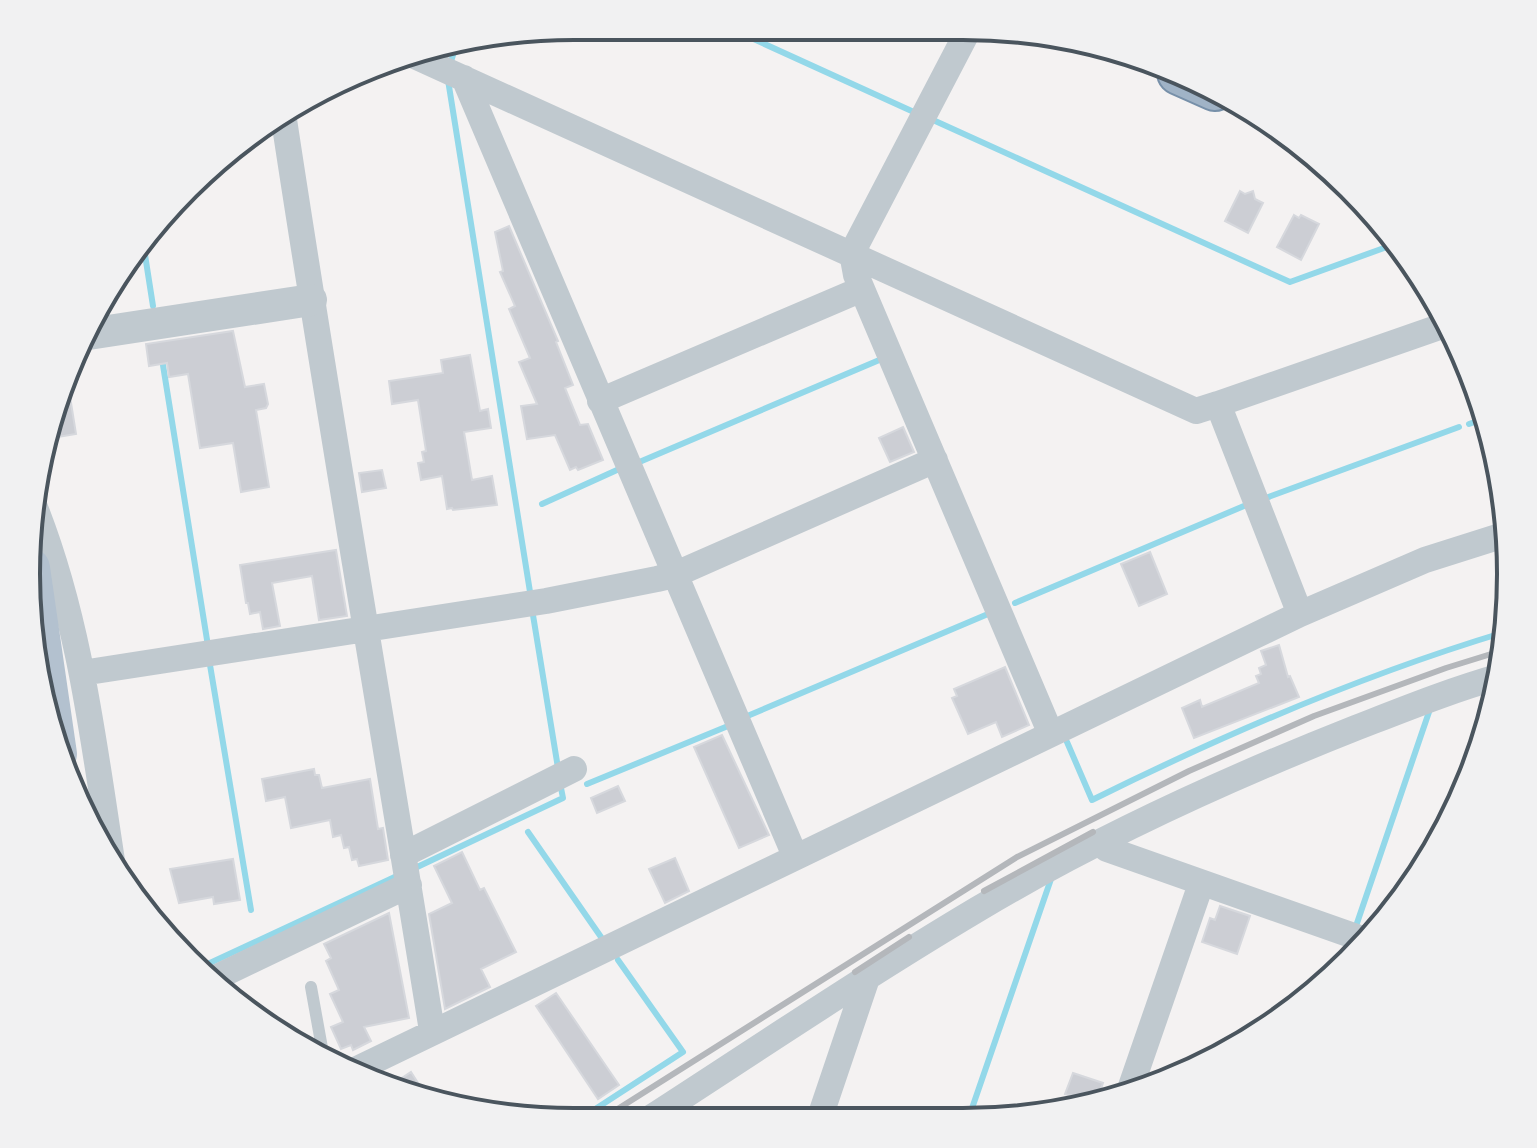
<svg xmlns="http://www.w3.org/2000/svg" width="1537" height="1148" font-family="'Golos Text',sans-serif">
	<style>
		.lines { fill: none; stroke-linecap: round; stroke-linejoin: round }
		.stream { stroke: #93d8e9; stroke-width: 6 }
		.building { fill: #ccced4; stroke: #d6d8dd; stroke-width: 2 }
		.trunk-casing { stroke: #7790a9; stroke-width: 46 }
		.service { stroke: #c0c9cf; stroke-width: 12 }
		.minor { stroke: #c0c9cf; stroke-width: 26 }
		.tertiary { stroke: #c0c9cf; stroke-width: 32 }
		.primary { stroke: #b3c1cf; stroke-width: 40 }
		.trunk { stroke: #a0b3c6; stroke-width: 42 }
		.rail { stroke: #b4b7bb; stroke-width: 6 }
		.rim { fill: none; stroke: #4a555e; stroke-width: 4 }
	</style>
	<rect width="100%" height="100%" fill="#f4f2f2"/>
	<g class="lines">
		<path class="stream" d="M 725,26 L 916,113
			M 450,65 L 457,42
			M 448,80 L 531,598
			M 933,120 L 1290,282 L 1395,244
			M 143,242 L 153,306
			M 162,359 L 208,646
			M 1469,424 L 1486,418
			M 637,463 L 884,358
			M 1263,499 L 1459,427
			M 542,504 L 617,470
			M 1015,603 L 1251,503
			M 532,609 L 558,768
			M 210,665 L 251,910
			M 745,717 L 988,614
			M 1067,742 L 1092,800 C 1225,734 1362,675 1505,632
			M 587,784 L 728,726
			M 528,832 L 601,937
			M 413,869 L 563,798 L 560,783
			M 1355,929 L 1430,709
			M 197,969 L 399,875
			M 1341,969 L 1349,946
			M 583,1117 L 683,1052 L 618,960
			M 969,1117 L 1051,879"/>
	</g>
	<path class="building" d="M 1240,191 L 1245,194 L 1253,191 L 1255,199 L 1263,203 L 1248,233 L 1225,221 Z
		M 1294,215 L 1299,218 L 1301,215 L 1319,224 L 1301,260 L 1277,247 Z
		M 509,226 L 558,341 L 556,342 L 573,385 L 565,388 L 580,425 L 588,424 L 603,460 L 578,470 L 576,467 L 570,470 L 555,435 L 527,439 L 521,406 L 537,404 L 519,362 L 530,358 L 509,309 L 515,306 L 500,272 L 503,271 L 495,232 Z
		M 233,331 L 245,387 L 264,384 L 268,404 L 266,408 L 256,410 L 269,487 L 241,492 L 233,443 L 200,448 L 188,374 L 169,377 L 167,363 L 149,366 L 146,344 Z
		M 470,355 L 480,411 L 488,409 L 491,428 L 464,432 L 472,480 L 492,476 L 497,505 L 453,510 L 452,508 L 447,509 L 442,476 L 421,480 L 418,463 L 424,462 L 422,452 L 426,451 L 418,400 L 392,404 L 389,381 L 443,373 L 441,360 Z
		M 67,378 L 76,434 L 46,439 Z
		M 903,427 L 914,452 L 890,462 L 879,438 Z
		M 382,470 L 386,488 L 362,492 L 359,473 Z
		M 336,550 L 347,616 L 319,620 L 312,576 L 272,583 L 280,626 L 263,629 L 260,612 L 250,614 L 248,603 L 246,603 L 240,565 Z
		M 1150,552 L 1167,594 L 1139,606 L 1121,564 Z
		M 1279,645 L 1288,677 L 1290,676 L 1299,697 L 1194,738 L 1182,708 L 1200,700 L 1202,707 L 1259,683 L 1256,676 L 1261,674 L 1259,668 L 1266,665 L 1261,651 Z
		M 1005,667 L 1029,725 L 1002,737 L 996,722 L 968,734 L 952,698 L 957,696 L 954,689 Z
		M 722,735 L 769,835 L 739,848 L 694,747 Z
		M 314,769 L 315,775 L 319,775 L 322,788 L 370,779 L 378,829 L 383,828 L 388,860 L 359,866 L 357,859 L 352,860 L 349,847 L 344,848 L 341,835 L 333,837 L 330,820 L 291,828 L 285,797 L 266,801 L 262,779 Z
		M 618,786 L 625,801 L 597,813 L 591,798 Z
		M 462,852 L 480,890 L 484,888 L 516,952 L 481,969 L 490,987 L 445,1009 L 429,914 L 452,903 L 434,866 Z
		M 675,858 L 689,891 L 665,903 L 649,869 Z
		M 233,859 L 240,900 L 214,904 L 213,897 L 179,903 L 170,869 Z
		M 1220,906 L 1250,916 L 1237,954 L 1202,942 L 1210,918 L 1215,920 Z
		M 389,913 L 409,1018 L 364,1027 L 371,1041 L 353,1050 L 351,1045 L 341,1049 L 331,1027 L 343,1022 L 330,994 L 339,990 L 326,961 L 331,958 L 324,944 Z
		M 556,993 L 619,1085 L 598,1099 L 536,1006 Z
		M 411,1072 L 429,1100 L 387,1088 Z
		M 1073,1073 L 1103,1083 L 1096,1103 L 1065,1094 Z"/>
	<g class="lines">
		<g class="trunk-casing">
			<path id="trunk" d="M 1179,73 L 1215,89"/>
		</g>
		<path class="service" d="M 311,987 L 324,1059"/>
		<path class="minor" d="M 970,27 L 852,253 L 856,275 L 1050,732
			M 410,54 L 1196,411 L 1218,404 L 1300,614
			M 464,78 L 795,856
			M 283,113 C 329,419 383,725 432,1031
			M 600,401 L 862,289
			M 1218,404 L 1448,324
			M 34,505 C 80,620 94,745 113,867
			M 82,673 L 546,601 L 657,579 L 674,575 L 935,460
			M 1099,843 L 1107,849 L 1368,941
			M 403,855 L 574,769
			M 211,980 L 409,885
			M 351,1072 L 1300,614 L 1425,560 L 1507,534
			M 1128,1095 L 1201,884
			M 652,1117 C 760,1047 867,975 978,909 C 1097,838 1224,780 1353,729 C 1402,710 1451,690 1501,676
			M 820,1117 L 867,978"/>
		<path class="tertiary" d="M 82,335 L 311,300"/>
		<path class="primary" d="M 30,568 L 57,754"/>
		<use href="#trunk" class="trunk"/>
		<path class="rail" d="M 984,891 L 1093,832
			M 855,972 L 909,937
			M 605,1117 L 1017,857 L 1189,771 L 1314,716 L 1446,668 L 1504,650"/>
	</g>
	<path d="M0 0H1537V1148H0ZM574 40H963A534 534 0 0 1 1497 574V574A534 534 0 0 1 963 1108H574A534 534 0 0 1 40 574V574A534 534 0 0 1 574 40Z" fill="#f1f1f2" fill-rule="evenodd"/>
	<path class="rim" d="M574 40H963A534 534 0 0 1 1497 574V574A534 534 0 0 1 963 1108H574A534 534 0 0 1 40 574V574A534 534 0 0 1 574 40Z"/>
</svg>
